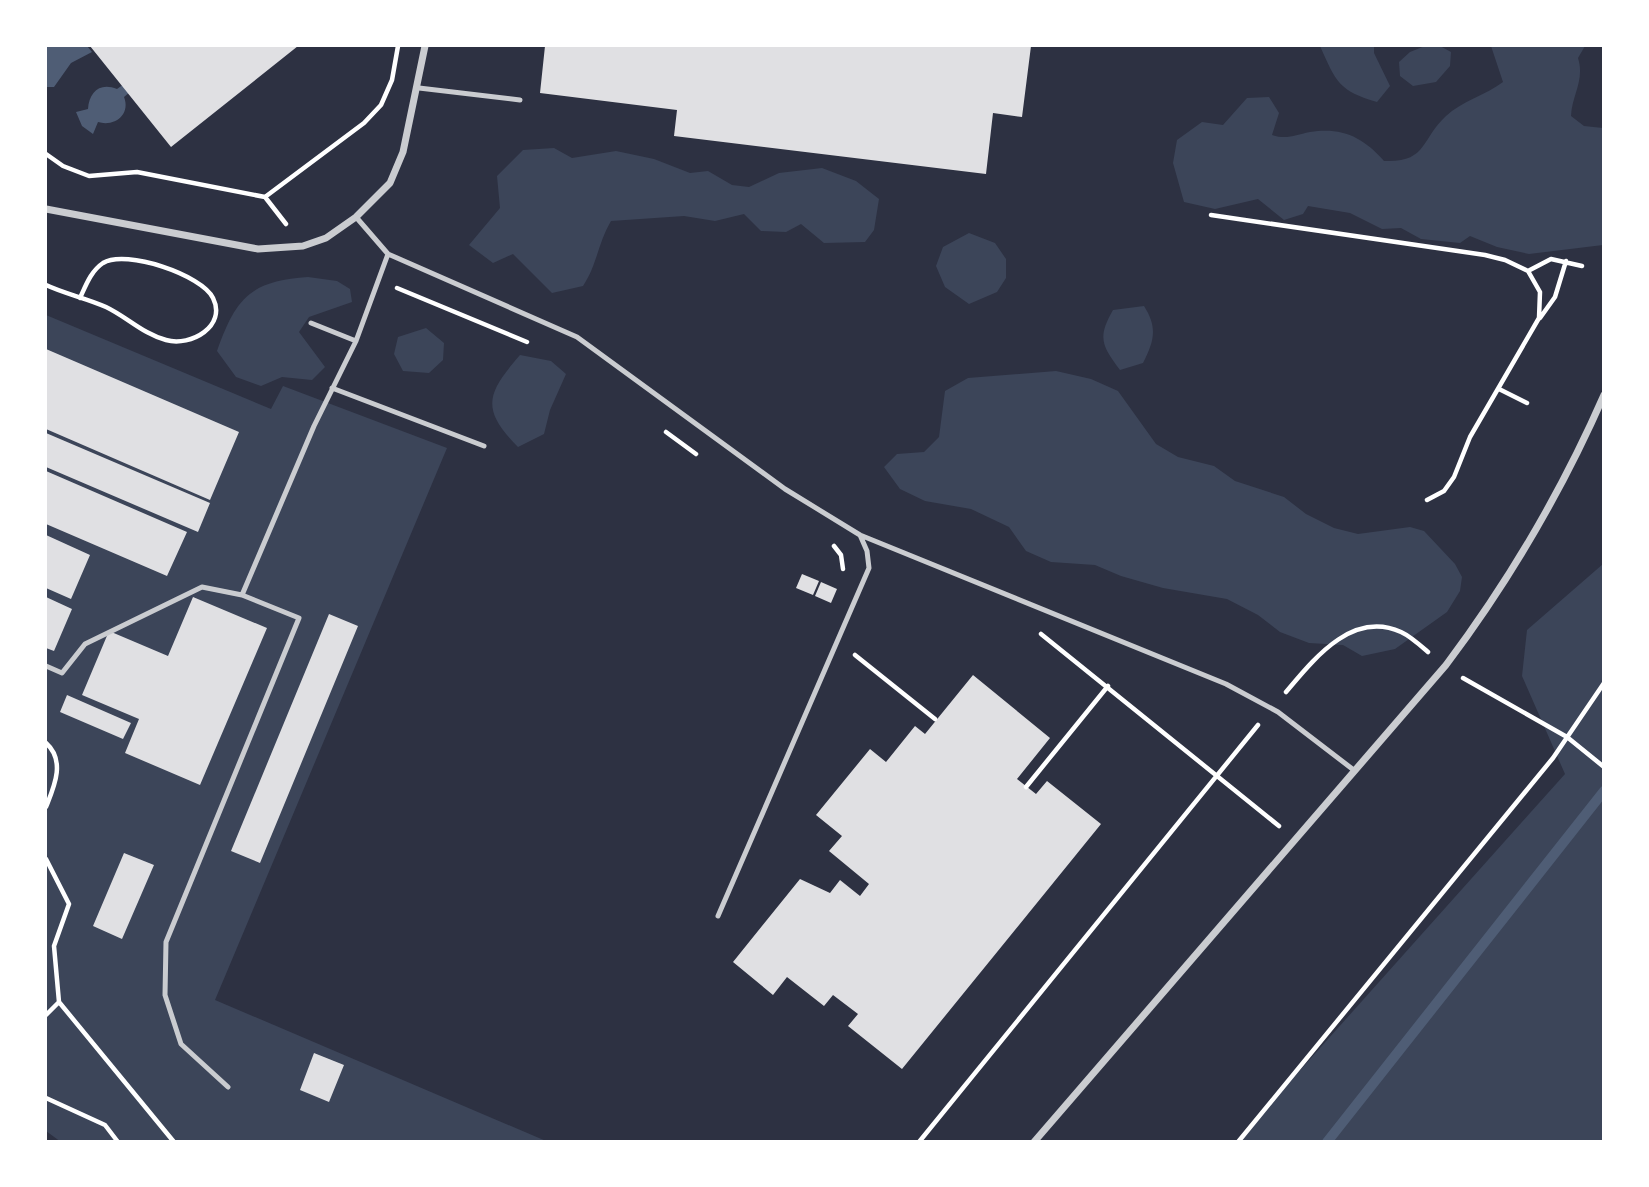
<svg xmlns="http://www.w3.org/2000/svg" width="1649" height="1187" font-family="'Roboto Serif',serif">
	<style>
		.green { fill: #3c4559 }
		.water { fill: #4f5d75 }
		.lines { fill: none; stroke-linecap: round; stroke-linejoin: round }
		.stream { stroke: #4f5d75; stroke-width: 10 }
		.building { fill: #e0e0e3 }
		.path { stroke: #fff; stroke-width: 4.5 }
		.service { stroke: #caccd0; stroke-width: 5 }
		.minor { stroke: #caccd0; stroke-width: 7 }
	</style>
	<rect width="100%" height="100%" fill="#2d3142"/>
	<path class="green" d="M 1320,46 L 1374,46 L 1374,53 L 1390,86 L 1377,102 C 1339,91 1336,82 1320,46 Z
		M 1425,46 L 1440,46 L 1451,52 L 1450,66 L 1436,82 L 1413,86 L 1400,76 L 1399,62 L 1410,52 Z
		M 1491,46 L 1585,46 L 1578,58 C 1585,80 1572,95 1571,116 L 1584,126 L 1603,128 L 1603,245 L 1529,254 L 1497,247 L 1470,236 L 1460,243 L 1421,239 L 1401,228 L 1382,229 L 1350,213 L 1308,206 L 1303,214 L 1284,220 L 1258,199 L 1215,209 L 1184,202 L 1173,163 L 1177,140 L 1202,122 L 1223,125 L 1247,98 L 1269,97 L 1279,113 L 1272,135 C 1287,140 1295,135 1310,132 C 1342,127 1363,137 1384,161 C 1427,163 1421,139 1446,116 C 1462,101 1486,95 1503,82 Z
		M 554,148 L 572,158 L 616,151 L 654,159 L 690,173 L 708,171 L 732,185 L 749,187 L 779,173 L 822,168 L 856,181 L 879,199 L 874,230 L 865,242 L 824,243 L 801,224 L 786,232 L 761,231 L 744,214 L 715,221 L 684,216 L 611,221 C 598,243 597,265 583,286 L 552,293 L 513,254 L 493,263 L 469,245 L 500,208 L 497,176 L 523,150 Z
		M 969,233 L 995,243 L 1006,259 L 1006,278 L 997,292 L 969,304 L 945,287 L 936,266 L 943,247 Z
		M 308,277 L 337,281 L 350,289 L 352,302 L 309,317 L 299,332 L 325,367 L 312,380 L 282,377 L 261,386 L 236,377 L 217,351 C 236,298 250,281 308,277 Z
		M 1144,306 C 1158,328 1154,341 1143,363 L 1120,370 C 1102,346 1097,338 1113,310 Z
		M 46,315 L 271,409 L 283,386 L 447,448 L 215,1000 L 546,1141 L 61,1142 L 46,1131 Z
		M 426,328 L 444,343 L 443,360 L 429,373 L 403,371 L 394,354 L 398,337 Z
		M 520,355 L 551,361 L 566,374 L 550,410 L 544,434 L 518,447 C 480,409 487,393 520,355 Z
		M 1056,371 L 1091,379 L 1118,391 L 1156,444 L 1178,457 L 1214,466 L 1235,481 L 1284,497 L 1306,514 L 1334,528 L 1358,534 L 1410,527 L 1424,531 L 1455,564 L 1462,577 L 1460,591 L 1447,612 L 1395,649 L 1362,656 L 1343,645 L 1309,643 L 1280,632 L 1258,615 L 1227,599 L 1163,588 L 1121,576 L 1095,565 L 1051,562 L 1026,551 L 1009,527 L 971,509 L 925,501 L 900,489 L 884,467 L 897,454 L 924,452 L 939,437 L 945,391 L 968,378 Z
		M 1603,564 L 1603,1141 L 1236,1142 L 1565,774 L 1522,676 L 1527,630 Z"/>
	<path class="water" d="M 46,46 L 87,46 L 92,52 L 71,63 L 54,87 L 46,87 Z
		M 131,79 L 137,86 L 124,97 C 131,115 114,127 98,122 L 93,134 L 82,126 L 76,112 L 88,109 C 89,92 100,82 117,89 Z"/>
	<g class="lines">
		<path class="stream" d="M 1327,1142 L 1604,791"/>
	</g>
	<path class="building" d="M 90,46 L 298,46 L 171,147 Z
		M 545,46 L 1031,46 L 1022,117 L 993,113 L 986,174 L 674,136 L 677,110 L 540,93 Z
		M 46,349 L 239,432 L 210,500 L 46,429 Z
		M 46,433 L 210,503 L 198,532 L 46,467 Z
		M 46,471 L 187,532 L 167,576 L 46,524 Z
		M 46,535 L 90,555 L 71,599 L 46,588 Z
		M 802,574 L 819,581 L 813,595 L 796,588 Z
		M 821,582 L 837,589 L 831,603 L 815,596 Z
		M 46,597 L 72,609 L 54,651 L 46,648 Z
		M 193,597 L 267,628 L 200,785 L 125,753 L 139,719 L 82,695 L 109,631 L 168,656 Z
		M 329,614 L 358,626 L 260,863 L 231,851 Z
		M 973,675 L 1050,738 L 1017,779 L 1036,794 L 1047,781 L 1101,824 L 902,1069 L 848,1026 L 858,1014 L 833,995 L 824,1006 L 787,977 L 773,995 L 733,962 L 800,879 L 830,893 L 840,880 L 860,896 L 869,884 L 829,851 L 842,836 L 816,815 L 870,749 L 886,762 L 915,726 L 925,734 Z
		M 67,695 L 131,723 L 123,739 L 60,712 Z
		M 124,853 L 154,865 L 122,939 L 93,926 Z
		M 314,1053 L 344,1065 L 329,1102 L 300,1090 Z"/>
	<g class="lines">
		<path class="path" d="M 46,154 L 63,166 L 89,176 L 137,172 L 265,197 L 286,224
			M 265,197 L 364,123 L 381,105 L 392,80 L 398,46
			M 1211,215 L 1485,255 L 1505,260 L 1528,271 L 1540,292 L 1539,318 L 1470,437 L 1454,477 L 1444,491 L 1427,500
			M 1528,271 L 1551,259 L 1582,266
			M 46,285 C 65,294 86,298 106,307 C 127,317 143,334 166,340 C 191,347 227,326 213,298 C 202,275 126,249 103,263 C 91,271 86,285 80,298
			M 397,288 L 527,342
			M 1540,318 L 1555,297 L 1566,261
			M 1499,389 L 1527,403
			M 666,432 L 696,454
			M 834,546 L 841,555 L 843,569
			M 1041,634 L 1279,826
			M 855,655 L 935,719
			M 1463,678 L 1567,737 L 1604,767
			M 1286,692 C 1314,659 1352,610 1401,632 C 1410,636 1420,645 1428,652
			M 46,743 C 66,761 54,787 46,807
			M 1026,787 L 1108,686
			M 46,859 L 69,904 L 54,946 L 59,1002 L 174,1142
			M 46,1015 L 59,1002
			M 46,1098 L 105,1125 L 118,1142
			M 919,1142 L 1258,725
			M 1238,1142 L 1553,758 L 1604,683"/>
		<path class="service" d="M 419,88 L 520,100
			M 356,217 L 388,254 L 577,337 L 785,489 L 860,535 L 867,551 L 869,568 L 718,916
			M 311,323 L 356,341
			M 332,388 L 484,446
			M 860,535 L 1226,684 L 1278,712 L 1355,771
			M 46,666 L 62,673 L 85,644 L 202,587 L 242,595
			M 228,1087 L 181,1044 L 165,995 L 166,942 L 299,618 L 242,595 L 314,426 L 356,341 L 388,254"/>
		<path class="minor" d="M 46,209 L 258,249 L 303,246 L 326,238 L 356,217 L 390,183 L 403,152 L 425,46
			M 1034,1142 L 1446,665 C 1509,581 1562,491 1604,395"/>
	</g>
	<rect width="1649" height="1187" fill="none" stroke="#ffffff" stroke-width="94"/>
</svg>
